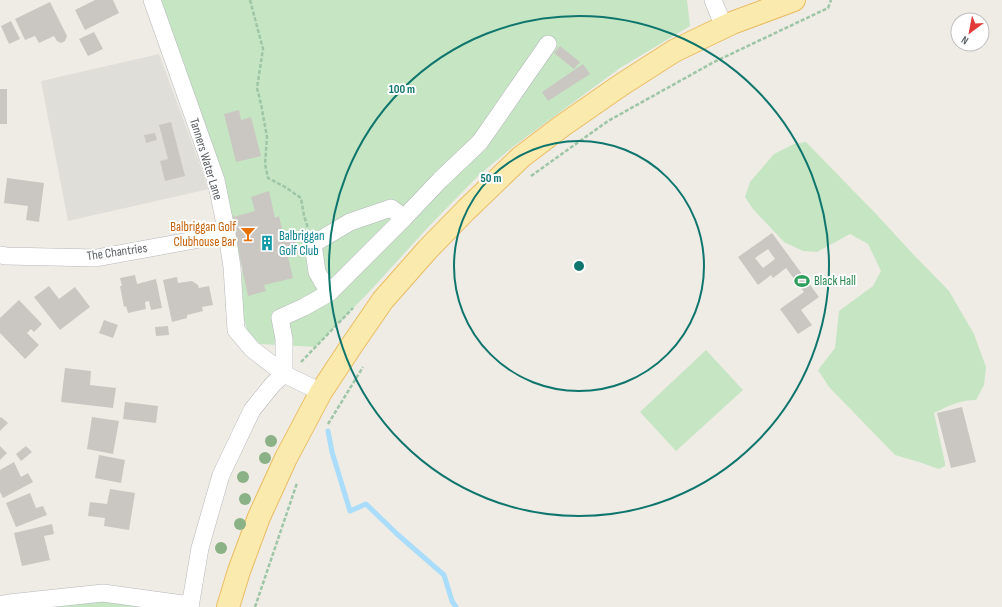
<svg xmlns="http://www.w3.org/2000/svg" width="1002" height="607" font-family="'Sofia Sans Condensed',sans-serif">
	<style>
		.industrial { fill: #e0ded9 }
		.green { fill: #c5e5c3 }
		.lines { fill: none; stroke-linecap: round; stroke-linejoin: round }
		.stream { stroke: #a9ddfb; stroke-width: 5 }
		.building { fill: #cac7c2; fill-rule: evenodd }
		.minor-casing { stroke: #b6b8bb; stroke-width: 18 }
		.major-casing { stroke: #ebbc62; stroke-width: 24 }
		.path { stroke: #9dc6a6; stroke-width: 2.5; stroke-dasharray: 4 2; stroke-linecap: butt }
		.minor { stroke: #fff; stroke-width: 17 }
		.major { stroke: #fbeaae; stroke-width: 22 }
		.tree { fill: #8bb186 }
		.ring { fill: none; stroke: #0f766e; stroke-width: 2 }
		.labels { text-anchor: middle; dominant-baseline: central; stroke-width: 4; stroke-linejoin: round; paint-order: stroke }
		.street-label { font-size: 13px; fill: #5d6165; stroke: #fff }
		.food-label { font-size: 13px; fill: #c56008; stroke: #fff; text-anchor: end }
		.culture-label { font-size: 13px; fill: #0d838f; stroke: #fff; text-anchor: start }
		.leisure-label { font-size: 13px; fill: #27864d; stroke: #fff; text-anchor: start }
		.centre { fill: #0f766e; stroke: #fff; stroke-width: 2 }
		.ring-label { font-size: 12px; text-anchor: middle; font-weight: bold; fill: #0f766e; stroke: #fff; stroke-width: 4; stroke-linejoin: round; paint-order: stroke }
	</style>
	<rect width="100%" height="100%" fill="#efece5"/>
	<path class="industrial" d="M 159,54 L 209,189 L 68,221 L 41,81 Z"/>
	<path class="green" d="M 153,0 L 687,0 L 690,26 L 620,68 L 514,146 L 479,175 L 431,224 L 369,292 L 315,347 L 261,344 L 249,337 L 241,309 L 242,268 L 218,180 Z
		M 806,142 L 877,215 L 912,253 L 949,291 L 974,334 L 986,367 L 984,385 L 976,400 C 960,400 948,406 934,413 L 945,463 L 945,466 L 939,469 L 919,462 L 895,455 L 829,387 L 818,370 L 835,348 L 839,311 L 873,286 L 881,271 L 868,244 L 850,234 L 817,252 L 803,251 L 784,242 L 753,209 L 745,197 L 750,182 L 774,154 L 794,144 Z
		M 706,350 L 743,390 L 676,451 L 640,412 Z
		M 103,598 L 177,607 L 53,607 Z"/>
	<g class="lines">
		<path class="stream" d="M 328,431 L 332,452 L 350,511 L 366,504 L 397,534 L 444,575 L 452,601 L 456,607"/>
	</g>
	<path class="building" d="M 95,0 L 113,0 L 119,13 L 85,30 L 75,10 Z
		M 50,2 L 67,36 L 65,41 L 61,43 L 57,41 L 54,36 L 39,43 L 35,36 L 25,40 L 15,19 Z
		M 11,21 L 20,39 L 9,44 L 1,26 Z
		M 94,32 L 103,49 L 88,56 L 79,39 Z
		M 560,46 L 580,62 L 574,69 L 554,53 Z
		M 583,64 L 590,74 L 548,101 L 542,92 Z
		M 0,89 L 7,89 L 7,124 L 0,124 Z
		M 239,110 L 241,120 L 251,117 L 261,156 L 236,162 L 224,114 Z
		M 171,122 L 185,176 L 165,181 L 160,161 L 168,159 L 159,125 Z
		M 155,133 L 157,140 L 146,143 L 144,135 Z
		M 7,178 L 44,183 L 39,222 L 26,220 L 28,206 L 4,203 Z
		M 269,191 L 275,218 L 279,216 L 283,232 L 292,230 L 299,254 L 288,257 L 293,278 L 264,285 L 266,291 L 248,296 L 242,268 L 233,217 L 255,211 L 251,197 Z
		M 772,233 L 819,297 L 801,310 L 812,325 L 798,334 L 780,309 L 804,292 L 786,268 L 773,278 L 771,275 L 758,285 L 738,257 ZM 768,249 L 775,259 L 763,268 L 755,258 Z
		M 135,275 L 137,284 L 156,279 L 162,308 L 151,310 L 149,301 L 145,302 L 146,309 L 128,313 L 126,306 L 124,307 L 120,286 L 122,286 L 120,278 Z
		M 177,277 L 178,283 L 192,281 L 198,285 L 199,288 L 209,286 L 213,305 L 202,307 L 203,311 L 187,315 L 187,318 L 172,322 L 163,280 Z
		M 49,286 L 59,299 L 75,287 L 90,307 L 60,330 L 34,297 Z
		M 19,300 L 42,324 L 34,332 L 31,329 L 27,333 L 39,345 L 25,359 L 0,333 L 0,318 Z
		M 104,320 L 118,325 L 113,338 L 99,333 Z
		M 168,326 L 169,335 L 156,336 L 155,327 Z
		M 65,368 L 91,371 L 90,385 L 116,388 L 113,408 L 61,402 Z
		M 125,402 L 158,406 L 156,423 L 123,419 Z
		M 962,407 L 976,462 L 951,468 L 937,413 Z
		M 1,417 L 8,423 L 0,431 L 0,418 Z
		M 92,417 L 119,421 L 113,454 L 87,449 Z
		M 0,446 L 7,453 L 0,460 Z
		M 26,446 L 32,452 L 21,461 L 16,454 Z
		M 99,455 L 125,460 L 121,483 L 95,478 Z
		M 14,462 L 21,477 L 28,473 L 33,482 L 3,498 L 0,492 L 0,470 Z
		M 110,489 L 135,493 L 129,530 L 104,526 L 105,518 L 88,516 L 90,502 L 107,504 Z
		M 30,493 L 36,508 L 43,506 L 47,515 L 16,527 L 6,503 Z
		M 52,524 L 54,534 L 44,536 L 50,560 L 22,566 L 14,533 Z"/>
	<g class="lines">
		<g class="minor-casing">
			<path id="minor" d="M 152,0 L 216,180 L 227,234 L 232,267 L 236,330 L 252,349 L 284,374 L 321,392
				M 713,0 L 724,27
				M 0,255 L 6,256 L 96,258 L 227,234
				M 329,293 L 317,272 L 313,244 L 350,222 L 391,208 L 404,218
				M 0,605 L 9,603 L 103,593 L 190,605
				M 190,607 L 200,548 L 221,475 L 252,410 L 273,384 L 284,374 L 284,339 L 280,318 L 304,307 L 329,293 L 404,218 L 440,180 L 480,142 L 548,44"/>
		</g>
		<g class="major-casing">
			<path id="major" d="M 228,607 L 239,571 L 259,517 L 286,458 L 321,392 L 352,345 L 383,300 L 428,249 L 466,210 L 521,157 L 562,126 L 621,85 L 674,51 L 732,23 L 794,0"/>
		</g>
		<path class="path" d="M 250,0 L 263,49 L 257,88 L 261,104 L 267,137 L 265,164 L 268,178 L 285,187 L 301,198 L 304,216 L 308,228
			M 531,176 L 608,121 L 714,62 L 828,8 L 831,0
			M 301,362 L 353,308
			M 328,424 L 363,367
			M 255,607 L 297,483"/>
		<use href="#minor" class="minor"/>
		<use href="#major" class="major"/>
	</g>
	<g class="tree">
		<circle cx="271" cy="441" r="6"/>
		<circle cx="265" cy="458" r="6"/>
		<circle cx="243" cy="477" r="6"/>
		<circle cx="245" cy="499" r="6"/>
		<circle cx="240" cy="524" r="6"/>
		<circle cx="221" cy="548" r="6"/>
	</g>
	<g class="ring">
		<circle cx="579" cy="266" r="125"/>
		<circle cx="579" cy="266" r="250"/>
	</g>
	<defs>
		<g id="bar-bare" transform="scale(1.2)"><path d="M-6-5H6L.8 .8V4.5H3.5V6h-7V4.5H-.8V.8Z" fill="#e8710a" stroke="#fff" stroke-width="2.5" paint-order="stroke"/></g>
		<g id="building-bare" transform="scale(1.2)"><path d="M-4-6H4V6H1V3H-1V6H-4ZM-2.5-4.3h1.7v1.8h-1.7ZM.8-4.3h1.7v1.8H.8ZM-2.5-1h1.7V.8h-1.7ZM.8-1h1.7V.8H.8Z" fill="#0f9aa8" stroke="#fff" stroke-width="2.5" paint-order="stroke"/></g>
		<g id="stadium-bare" transform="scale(1.2)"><path d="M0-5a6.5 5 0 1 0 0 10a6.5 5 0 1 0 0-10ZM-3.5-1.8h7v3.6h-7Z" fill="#2e9e5b" stroke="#fff" stroke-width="2.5" paint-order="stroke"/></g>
	</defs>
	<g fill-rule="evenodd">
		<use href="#bar-bare" x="248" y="234"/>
		<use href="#building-bare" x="267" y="243"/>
		<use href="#stadium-bare" x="802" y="281"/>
	</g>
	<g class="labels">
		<g class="street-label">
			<text transform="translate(206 159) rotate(73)">Tanners Water Lane</text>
			<text transform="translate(117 252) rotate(-8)">The Chantries</text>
		</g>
		<g class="food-label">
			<text x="236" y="227">Balbriggan Golf<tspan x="236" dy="15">Clubhouse Bar</tspan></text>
		</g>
		<g class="culture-label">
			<text x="279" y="236">Balbriggan<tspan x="279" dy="15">Golf Club</tspan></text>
		</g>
		<g class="leisure-label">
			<text x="814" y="281">Black Hall</text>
		</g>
	</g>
	<circle cx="579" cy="266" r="6" class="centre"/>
	<g class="ring-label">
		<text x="402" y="93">100 m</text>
		<text x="491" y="182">50 m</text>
	</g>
	<g transform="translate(970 32) rotate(212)"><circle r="19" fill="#ffffff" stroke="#bec0c1"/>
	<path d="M0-3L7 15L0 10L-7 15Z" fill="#e23a38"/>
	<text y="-6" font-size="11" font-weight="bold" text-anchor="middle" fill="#5d6165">N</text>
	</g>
</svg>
